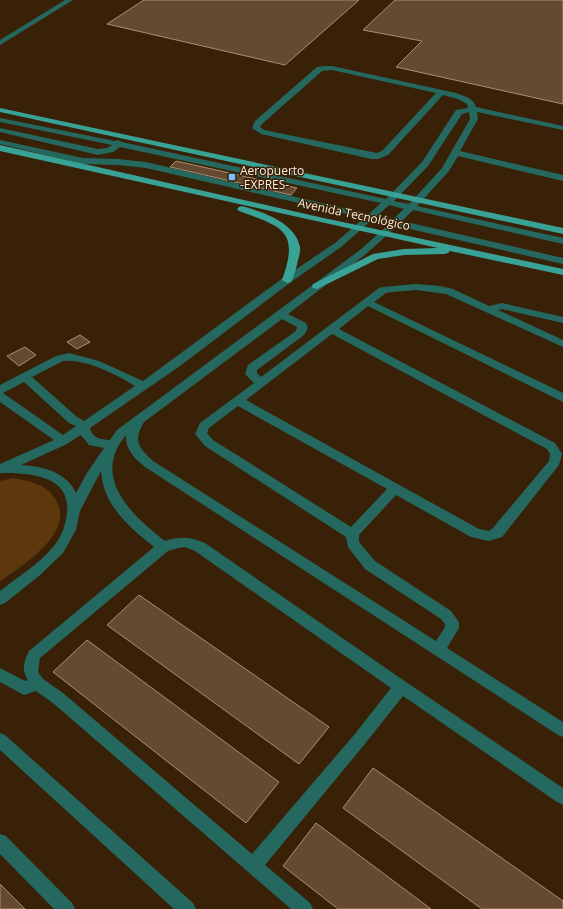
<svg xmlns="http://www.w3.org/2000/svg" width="563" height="909" font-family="'Open Sans',sans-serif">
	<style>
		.green { fill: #5d380d }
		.building { fill: #654a31; stroke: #ac8e73 }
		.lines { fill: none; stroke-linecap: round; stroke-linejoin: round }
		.minor { fill: #246860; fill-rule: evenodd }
		.major { fill: #39a296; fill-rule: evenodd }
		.poi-dot { fill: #79bff8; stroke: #382107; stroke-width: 1.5 }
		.labels { text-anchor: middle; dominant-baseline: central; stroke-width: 3; stroke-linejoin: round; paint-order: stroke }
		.far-poi-label { font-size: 12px; fill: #fdedde; stroke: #382107; text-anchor: start }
		.far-street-label { font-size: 12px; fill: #fdedde; stroke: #382107 }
	</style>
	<rect width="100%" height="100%" fill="#382107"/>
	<path class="green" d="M 13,478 C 31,481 50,485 58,504 C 71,536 22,565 0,582 L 0,481 Z"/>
	<path class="building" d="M 144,0 L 359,0 L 285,65 L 107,24 Z
		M 395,0 L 563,0 L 563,104 L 396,67 L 422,41 L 363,30 Z
		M 176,161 L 297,188 L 291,195 L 170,167 Z
		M 80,335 L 90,342 L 77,349 L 67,342 Z
		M 25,347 L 36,355 L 19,366 L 7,356 Z
		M 139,595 L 329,727 L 299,764 L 107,625 Z
		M 87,640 L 279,782 L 246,823 L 53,672 Z
		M 373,768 L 563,901 L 563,909 L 482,909 L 343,808 Z
		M 316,823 L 431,909 L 338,909 L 283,866 Z
		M 0,884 L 25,909 L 0,909 Z"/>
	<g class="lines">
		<path class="minor" d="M 65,0 L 73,0 L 0,45 L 0,40 Z
			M 326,66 L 332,66 L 456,93 C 464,96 474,98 476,107 L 563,126 L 563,130 L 477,112 L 478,119 L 460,151 L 563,175 L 563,181 L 458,156 L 449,171 L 417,206 L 563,238 L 563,244 L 413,210 L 402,221 L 563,258 L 563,264 L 397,226 L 366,254 L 288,314 L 306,323 L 308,328 L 304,335 L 257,370 L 257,373 L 261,377 L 379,288 L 383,287 L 416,284 L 440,286 L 453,289 L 489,306 L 502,303 L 563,317 L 563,323 L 502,309 L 498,310 L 563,340 L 563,347 L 446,294 L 416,290 L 392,292 L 386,293 L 374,302 L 563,393 L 563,402 L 368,306 L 339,329 L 555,443 L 562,454 L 559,465 L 502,537 L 489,541 L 471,537 L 396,495 L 359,535 L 359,542 L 375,561 L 451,611 L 459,622 L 459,628 L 447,648 L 563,722 L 563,737 L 558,735 L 145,467 C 135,459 125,449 126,435 C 90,478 133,516 165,541 C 180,536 190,537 205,543 L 406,682 L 563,788 L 563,805 L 557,802 L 403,696 L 364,745 L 265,865 L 310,903 L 313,909 L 291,909 L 53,703 L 36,691 L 24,695 L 0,682 L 0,668 L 25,681 L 28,680 C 21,670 24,661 29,651 L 154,547 C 129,527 103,505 101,471 L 80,511 L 76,530 L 63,553 L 39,576 L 5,603 L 0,605 L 0,591 C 18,577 39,564 54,546 C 62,536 66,524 67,512 C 71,474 26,473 0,473 L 0,464 L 54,440 L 0,402 L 0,385 L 56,356 L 69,353 L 99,361 L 143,381 L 283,278 L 335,243 L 364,218 L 146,168 L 118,165 L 83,164 L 0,144 L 0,140 L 83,158 L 118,159 L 146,162 L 369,214 L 381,203 L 120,147 L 113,152 L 98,155 L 0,132 L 0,128 L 98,149 L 107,148 L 112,145 L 0,122 L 0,118 L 115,141 L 118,140 L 122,142 L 386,199 L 422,162 L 456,110 L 468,108 L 467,104 L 458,99 L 443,95 L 388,155 L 378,159 L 371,159 L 261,134 L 252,128 L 255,121 L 317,67 ZM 332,70 L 436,93 L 382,151 L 377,153 L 264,130 L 260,127 L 262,124 L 322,71 ZM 469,112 L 470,119 L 442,168 L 409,204 L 394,201 L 428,166 L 462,114 ZM 389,205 L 404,209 L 393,219 L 377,216 ZM 372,220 L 389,224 L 360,250 L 117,430 L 110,440 C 100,439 93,439 90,428 L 180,366 L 291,282 L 341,247 ZM 282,319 L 297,327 L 296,331 L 248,365 L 245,374 L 254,383 L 200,423 L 195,434 L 205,446 L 346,537 L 348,547 L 365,569 L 441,619 L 445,624 L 445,627 L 436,641 L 153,461 C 138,447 133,441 144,422 ZM 332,334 L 547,449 L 550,454 L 549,461 L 492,529 L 489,531 L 479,529 L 246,400 ZM 63,361 C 84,358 118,375 135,386 L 84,421 L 77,417 L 32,377 ZM 24,382 L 69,423 L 76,426 L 63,435 L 3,393 ZM 238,406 L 387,489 L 351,527 L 213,440 L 207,433 L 209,428 ZM 81,435 L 89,445 L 104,448 L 87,473 L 76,493 C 67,472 42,466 21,465 L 67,444 ZM 185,547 L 195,551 L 391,688 L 354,735 L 252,854 L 63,693 L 43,679 L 38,672 L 40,658 L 168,551 L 178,548 Z
			M 0,733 L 5,735 L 193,903 L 196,909 L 174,909 L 0,750 Z
			M 0,834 L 6,836 L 72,903 L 75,909 L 54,909 L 0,854 Z"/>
		<path class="major" d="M 0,108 L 563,228 L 563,234 L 0,112 Z
			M 0,145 L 319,217 L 563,269 L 563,275 L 450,251 L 448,253 L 445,254 L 404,255 L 378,259 L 317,289 L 313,288 L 312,286 L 313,284 L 373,254 L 404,249 L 438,248 L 0,151 Z
			M 242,206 C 263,212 295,222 300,247 C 301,252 298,259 297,265 C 295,271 294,277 291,282 L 287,283 L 282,280 C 300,230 282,227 239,211 L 237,209 L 239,207 Z"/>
	</g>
	<rect class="poi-dot" x="228" y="173" width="8" height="8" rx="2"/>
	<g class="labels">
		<g class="far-poi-label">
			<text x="240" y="170">Aeropuerto<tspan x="240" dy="14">-EXPRES-</tspan></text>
		</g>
		<g class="far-street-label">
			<text transform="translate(354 214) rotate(12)">Avenida Tecnológico</text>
		</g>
	</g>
</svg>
